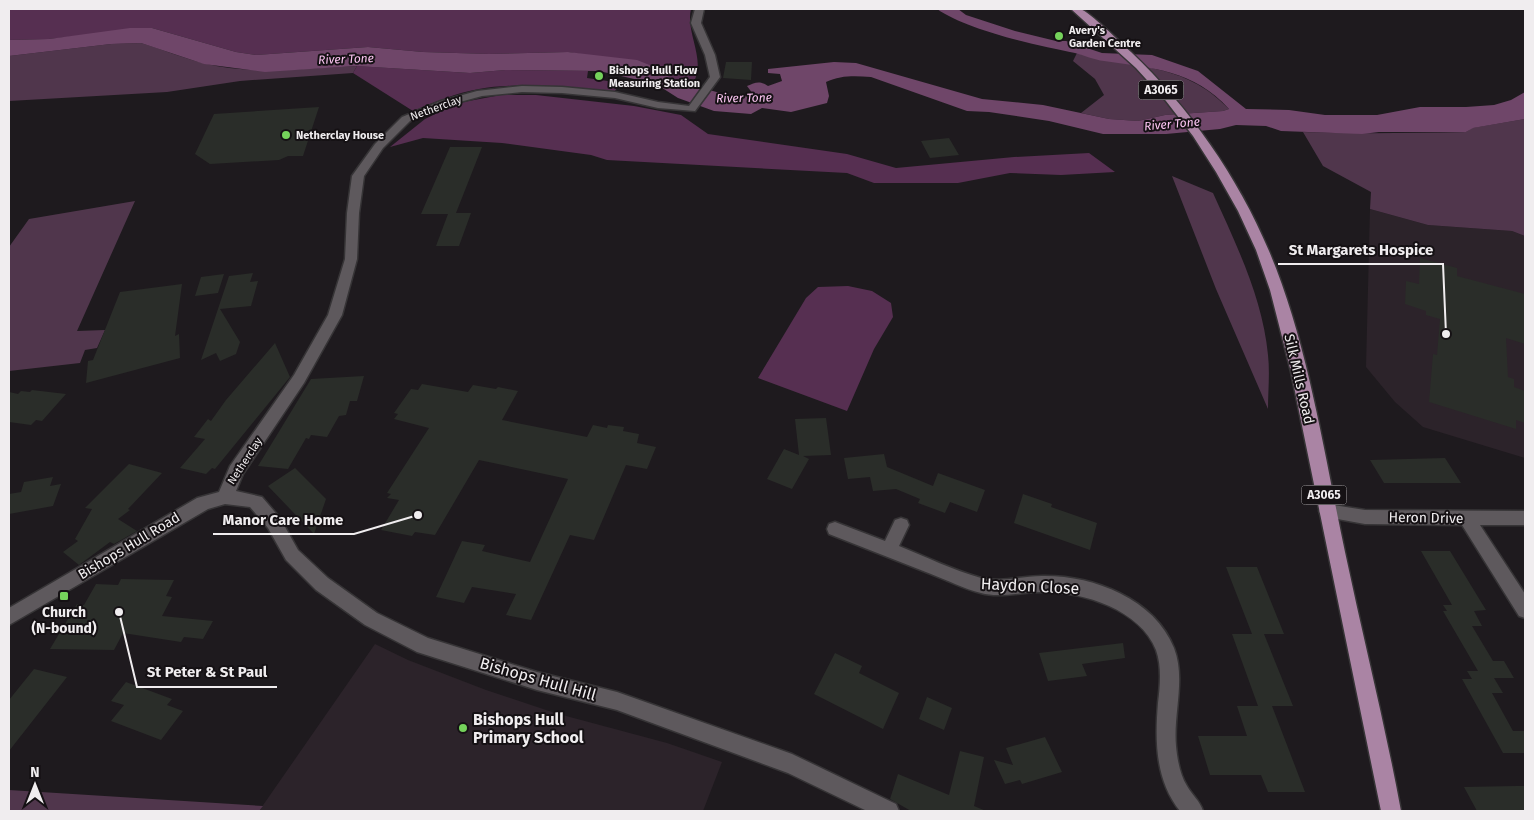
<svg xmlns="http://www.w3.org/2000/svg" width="1534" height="820" font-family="'Fira Sans',sans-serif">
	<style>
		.built { fill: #2c232a }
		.green { fill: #50364c }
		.forest { fill: #562f51 }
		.water { fill: #6f4669 }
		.building { fill: #2a2d29 }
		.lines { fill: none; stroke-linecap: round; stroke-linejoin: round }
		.minor-casing { stroke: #363436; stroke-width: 3 }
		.major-casing { stroke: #363436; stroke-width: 3 }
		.minor { fill: #5e595d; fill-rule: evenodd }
		.major { fill: #aa84a4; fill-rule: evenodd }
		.poi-dot { fill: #75d25b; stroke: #151114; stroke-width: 2 }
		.labels { text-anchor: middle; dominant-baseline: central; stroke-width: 4; stroke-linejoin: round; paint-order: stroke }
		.far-poi-label { font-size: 11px; font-weight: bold; fill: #f0edef; stroke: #151114; text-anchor: start }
		.far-street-label { font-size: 11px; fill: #f0edef; stroke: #151114 }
		.far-water-label { font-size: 12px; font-style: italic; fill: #fdc6f3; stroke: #151114 }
		.shield { fill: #151114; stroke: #aeabad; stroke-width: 1 }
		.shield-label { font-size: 12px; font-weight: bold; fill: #f0edef }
		.street-label { font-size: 14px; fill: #f0edef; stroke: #151114 }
		.poi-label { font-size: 14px; font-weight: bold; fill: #f0edef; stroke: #151114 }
		.near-street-label { font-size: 16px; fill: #f0edef; stroke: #151114 }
		.near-poi-label { font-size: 16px; font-weight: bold; fill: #f0edef; stroke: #151114; text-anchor: start }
		.leader { fill: none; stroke: #f0edef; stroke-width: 2 }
		.callout-dot { fill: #f0edef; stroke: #151114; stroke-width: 2 }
		.callout-label { font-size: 15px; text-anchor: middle; font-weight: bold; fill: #f0edef; stroke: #151114; stroke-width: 4; stroke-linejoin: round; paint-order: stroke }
	</style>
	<rect width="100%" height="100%" fill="#1e1a1e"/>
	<path class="built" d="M 1370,209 L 1428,225 L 1512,231 L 1525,236 L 1525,458 L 1423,427 L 1395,402 L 1366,367 Z
		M 375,644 L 408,660 L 486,690 L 555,713 L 667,743 L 722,762 L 703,811 L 259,811 Z"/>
	<path class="green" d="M 141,43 C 162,49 182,58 203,63 C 254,76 305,68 357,66 L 353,73 L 240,81 L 167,92 L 9,101 L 9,56 L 111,44 Z
		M 1077,53 C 1135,70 1183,61 1229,109 L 1223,111 L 1165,115 L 1138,121 L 1109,119 L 1081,113 L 1104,95 L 1095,79 L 1073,61 Z
		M 1525,119 L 1525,236 L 1512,231 L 1428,225 L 1370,209 L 1371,192 L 1323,166 L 1303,132 C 1357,134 1412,133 1466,132 L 1472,128 Z
		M 1172,176 L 1213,193 C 1236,244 1263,299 1268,355 C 1270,373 1268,391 1268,409 L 1216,289 Z
		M 135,201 L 77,331 L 105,330 L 97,348 L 85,350 L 80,363 L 9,371 L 9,247 L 29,219 Z
		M 9,790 L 263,806 L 259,811 L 9,811 Z"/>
	<path class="forest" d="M 9,9 L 691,9 C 685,34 708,61 692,85 L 676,81 L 652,66 L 568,52 L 489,54 L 423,52 L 368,47 L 256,55 L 236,52 L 152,28 L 49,39 L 9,40 Z
		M 357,66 L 470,73 L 505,70 L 588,71 L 587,78 L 621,83 L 614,92 C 575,87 518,82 479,89 C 456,93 435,102 413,111 L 353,73 Z
		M 501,95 L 536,95 L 634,106 L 681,115 L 708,134 L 847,154 L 896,168 L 1014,157 L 1089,153 L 1115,172 L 1061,175 L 1010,173 L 958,183 L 874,183 L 847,173 L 607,160 L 591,155 L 502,143 L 423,138 L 390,147 L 425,119 L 458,103 Z
		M 848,286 L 872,291 L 891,303 L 893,317 L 874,349 L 847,411 L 758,378 L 806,298 L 818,287 Z"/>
	<path class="water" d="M 937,9 L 958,9 L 966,15 L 1015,31 L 1056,41 L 1066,41 L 1102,53 L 1152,55 L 1198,71 L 1246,109 L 1289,110 L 1325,115 L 1377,115 L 1420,107 L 1466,107 L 1494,105 L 1511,100 L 1525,92 L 1525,119 L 1473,128 L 1466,132 L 1379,132 L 1362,134 L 1281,131 L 1266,126 L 1236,125 L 1220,129 L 1166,134 L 1103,134 L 1049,121 L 989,112 L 967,111 L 871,77 C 855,76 841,75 826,82 L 829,96 L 827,103 L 791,112 L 762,108 L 751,114 L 714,111 L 678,98 L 656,84 L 599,71 L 505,70 L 470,73 L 356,66 L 265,72 L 204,64 L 141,43 L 111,44 L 9,56 L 9,40 L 49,39 L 130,28 L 152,28 L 236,52 L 256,55 L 368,47 L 423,52 L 489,54 L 568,52 L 637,60 L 652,66 L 676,81 L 735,97 L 753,94 L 747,86 C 755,83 759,80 768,86 L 782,81 L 780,74 L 768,73 L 768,69 L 834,62 L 856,63 L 982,99 L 1043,105 L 1109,119 L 1138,121 L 1165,115 L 1223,111 L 1229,109 C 1194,70 1152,68 1104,61 C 1094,60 1084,55 1075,53 C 1036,45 969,31 937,9 Z"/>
	<path class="building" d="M 726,62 L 752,62 L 751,80 L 723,78 Z
		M 319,107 L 303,156 L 288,156 L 279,160 L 210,164 L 195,154 L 214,114 Z
		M 949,138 L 959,155 L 930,158 L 921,141 Z
		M 450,147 L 482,147 L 456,213 L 471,213 L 459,246 L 436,246 L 448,214 L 421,214 Z
		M 1420,258 L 1457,268 L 1457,276 L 1525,294 L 1525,344 L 1506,338 L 1508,377 L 1514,379 L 1514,387 L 1525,391 L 1525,423 L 1516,420 L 1516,429 L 1429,402 L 1433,354 L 1437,355 L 1440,319 L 1426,315 L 1426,311 L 1405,304 L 1406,281 L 1419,284 Z
		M 253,273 L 250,282 L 258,281 L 251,306 L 220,309 L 240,342 L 236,354 L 220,361 L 216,353 L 201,360 L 229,276 Z
		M 224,274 L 218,293 L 195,296 L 201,277 Z
		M 182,284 L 175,336 L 179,334 L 180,358 L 86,383 L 88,361 L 93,360 L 120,292 Z
		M 275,343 L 290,377 L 215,469 L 212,468 L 206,474 L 180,468 L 205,439 L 194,437 L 208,419 L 211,421 L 226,400 Z
		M 364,376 L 357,401 L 350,401 L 346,415 L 339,416 L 327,437 L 311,435 L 309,439 L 306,438 L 288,469 L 258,466 L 311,379 Z
		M 422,384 L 468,392 L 473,385 L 496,389 L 498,387 L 518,391 L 502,420 L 587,437 L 593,425 L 607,428 L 608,425 L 624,427 L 623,431 L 639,434 L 637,443 L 656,447 L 647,469 L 626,465 L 594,540 L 570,535 L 531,620 L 506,615 L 516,594 L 472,587 L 464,603 L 436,597 L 462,541 L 485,545 L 482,551 L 530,562 L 568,479 L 479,460 L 435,535 L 415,532 L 412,536 L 381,530 L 399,500 L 387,498 L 391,494 L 387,493 L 429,428 L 394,419 L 398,414 L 394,413 L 411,389 L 418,390 Z
		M 32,390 L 66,394 L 42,421 L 36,420 L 31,425 L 9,422 L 9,392 L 18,394 L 21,391 L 30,392 Z
		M 826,418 L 831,455 L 803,456 L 809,459 L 792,489 L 767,479 L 784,449 L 799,455 L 795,419 Z
		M 884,454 L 887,467 L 933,486 L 938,473 L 985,490 L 977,512 L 950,502 L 945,513 L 918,503 L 920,499 L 896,489 L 873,491 L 870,477 L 848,479 L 844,458 Z
		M 1445,458 L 1461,483 L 1384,483 L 1370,460 Z
		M 129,464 L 162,473 L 128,509 L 130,510 L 118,519 L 137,531 L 114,544 L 110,542 L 79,565 L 63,552 L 78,541 L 75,539 L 92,509 L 85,508 Z
		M 295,468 L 326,499 L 314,534 L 268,486 Z
		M 53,477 L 50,486 L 61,484 L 53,506 L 9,514 L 9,494 L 21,492 L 24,482 Z
		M 1023,494 L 1052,504 L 1051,507 L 1097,523 L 1090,550 L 1014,523 Z
		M 1421,551 L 1450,551 L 1486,610 L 1474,611 L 1482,626 L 1472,626 L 1493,661 L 1504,661 L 1514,678 L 1494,678 L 1503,693 L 1492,693 L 1513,731 L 1525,731 L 1525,753 L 1503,753 L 1462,679 L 1472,679 L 1467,671 L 1478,671 L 1443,611 L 1447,611 L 1443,605 L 1452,605 Z
		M 1226,567 L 1257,567 L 1284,634 L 1264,634 L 1293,706 L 1272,706 L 1305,792 L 1268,792 L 1261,775 L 1210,775 L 1198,736 L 1247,736 L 1237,706 L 1258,706 L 1232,634 L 1252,634 Z
		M 121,579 L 174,580 L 166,596 L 172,597 L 162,616 L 213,621 L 203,639 L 184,637 L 181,642 L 123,633 L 114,650 L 50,649 L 77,604 L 84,605 L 96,584 L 118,585 Z
		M 1123,643 L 1125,658 L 1082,664 L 1087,676 L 1048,681 L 1039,653 Z
		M 835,653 L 862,666 L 859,673 L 899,693 L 883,729 L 814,694 Z
		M 34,669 L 67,677 L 9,751 L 9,700 Z
		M 126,682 L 172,699 L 167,705 L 183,711 L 161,740 L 111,721 L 124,705 L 111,701 Z
		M 927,697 L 952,708 L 944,730 L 919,719 Z
		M 1045,737 L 1062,772 L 1022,784 L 1020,780 L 1005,784 L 994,760 L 1013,765 L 1006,748 Z
		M 960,751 L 984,757 L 974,806 L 986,811 L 911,811 L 890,799 L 898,774 L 949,795 Z
		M 1516,786 L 1525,786 L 1525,811 L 1477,811 L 1464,787 Z"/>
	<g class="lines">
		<g class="minor-casing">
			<path id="minor" d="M 695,9 L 704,9 L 701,23 L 715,55 L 720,77 L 695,111 L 658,108 L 615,98 L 562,93 L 522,92 L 482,96 L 449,105 L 410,121 L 383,148 L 364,176 L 359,213 L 357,259 L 342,315 L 304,383 L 243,474 L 236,491 L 262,497 L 280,518 L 298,550 L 328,578 L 377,613 L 428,638 L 537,672 L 617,692 L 792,754 L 896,804 L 899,811 L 867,811 L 788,773 L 617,710 L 537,690 L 417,652 L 365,625 L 316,590 L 286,560 L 268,528 L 250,507 L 225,504 L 208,509 L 9,625 L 9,608 L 197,498 L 219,492 L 230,466 L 294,375 L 328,315 L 345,259 L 347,213 L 352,176 L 375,144 L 402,117 L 441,101 L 477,91 L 522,86 L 562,87 L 615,92 L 658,102 L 689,106 L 710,77 L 705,55 L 691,23 Z
				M 1327,504 L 1365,510 L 1525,511 L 1525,525 L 1480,525 L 1525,594 L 1525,618 L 1519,616 L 1462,525 L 1365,524 L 1321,516 L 1319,511 L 1321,506 Z
				M 901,518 L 907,520 L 909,525 L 899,546 C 926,557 953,570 981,578 C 999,583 1023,576 1042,576 C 1092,575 1154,598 1174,648 C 1186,679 1173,714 1176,746 C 1177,758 1180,775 1187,786 C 1192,795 1200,801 1203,811 L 1180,811 C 1155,780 1155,740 1158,703 C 1160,686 1162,667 1156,650 C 1140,609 1081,591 1041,592 C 1022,592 999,598 981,593 C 964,589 947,580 931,574 C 897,561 863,547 829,534 L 827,529 L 829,524 L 835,522 L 885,541 L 895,520 Z"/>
		</g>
		<g class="major-casing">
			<path id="major" d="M 1071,9 C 1074,9 1077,8 1080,9 C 1089,11 1122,44 1131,52 C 1189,107 1238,177 1269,251 C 1308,343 1324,453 1345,552 C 1363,638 1385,724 1401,811 L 1381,811 L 1291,372 L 1270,290 L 1256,250 L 1238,211 L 1216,172 L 1193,136 L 1166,101 L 1136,68 Z"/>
		</g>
		<use href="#minor" class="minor"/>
		<use href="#major" class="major"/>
	</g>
	<g class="poi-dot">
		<circle cx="1059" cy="36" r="5"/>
		<circle cx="599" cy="76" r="5"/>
		<circle cx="286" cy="135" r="5"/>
		<rect x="59" y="591" width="10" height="10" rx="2.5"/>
		<circle cx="463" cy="728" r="5"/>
	</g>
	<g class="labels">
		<g class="far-poi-label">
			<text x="1069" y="30">Avery's<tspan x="1069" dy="13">Garden Centre</tspan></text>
			<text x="609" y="70">Bishops Hull Flow<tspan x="609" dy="13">Measuring Station</tspan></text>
			<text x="296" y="135">Netherclay House</text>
		</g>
		<g class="far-street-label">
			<text transform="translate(436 108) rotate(-20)">Netherclay</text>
			<text transform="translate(245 461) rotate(-57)">Netherclay</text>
		</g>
		<g class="far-water-label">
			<text transform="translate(346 59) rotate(-2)">River Tone</text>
			<text transform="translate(744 98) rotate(-1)">River Tone</text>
			<text transform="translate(1172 124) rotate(-5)">River Tone</text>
		</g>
		<g class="shield">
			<rect x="1138.5" y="80.5" width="45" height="19" rx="4"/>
			<rect x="1301.5" y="485.5" width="45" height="19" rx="4"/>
		</g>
		<g class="shield-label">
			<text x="1161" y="90">A3065</text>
			<text x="1324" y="495">A3065</text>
		</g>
		<g class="street-label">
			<text transform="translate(1299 379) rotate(77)">Silk Mills Road</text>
			<text transform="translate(1426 518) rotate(1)">Heron Drive</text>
			<text transform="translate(129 546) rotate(-31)">Bishops Hull Road</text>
		</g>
		<g class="poi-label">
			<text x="64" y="612">Church<tspan x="64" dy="16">(N-bound)</tspan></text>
		</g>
		<g class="near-street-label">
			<text transform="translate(1030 586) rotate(3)">Haydon Close</text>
			<text transform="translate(538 679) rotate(16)">Bishops Hull Hill</text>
		</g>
		<g class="near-poi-label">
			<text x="473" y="719">Bishops Hull<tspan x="473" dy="18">Primary School</tspan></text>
		</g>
	</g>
	<path class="leader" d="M1446 334L1443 264H1278M418 515L354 534H213M119 612L137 687H277"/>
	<g class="callout-dot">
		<circle cx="1446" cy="334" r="5"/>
		<circle cx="418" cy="515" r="5"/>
		<circle cx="119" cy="612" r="5"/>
	</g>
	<g class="callout-label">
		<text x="1361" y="255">St Margarets Hospice</text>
		<text x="283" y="525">Manor Care Home</text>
		<text x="207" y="677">St Peter &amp; St Paul</text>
	</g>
	<rect width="1534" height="820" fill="none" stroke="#f0edef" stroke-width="20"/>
	<g transform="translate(35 785)" stroke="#151114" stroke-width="4" paint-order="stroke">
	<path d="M0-4L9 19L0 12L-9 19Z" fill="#f0edef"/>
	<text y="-8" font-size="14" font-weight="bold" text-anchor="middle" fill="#f0edef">N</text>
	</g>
</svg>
